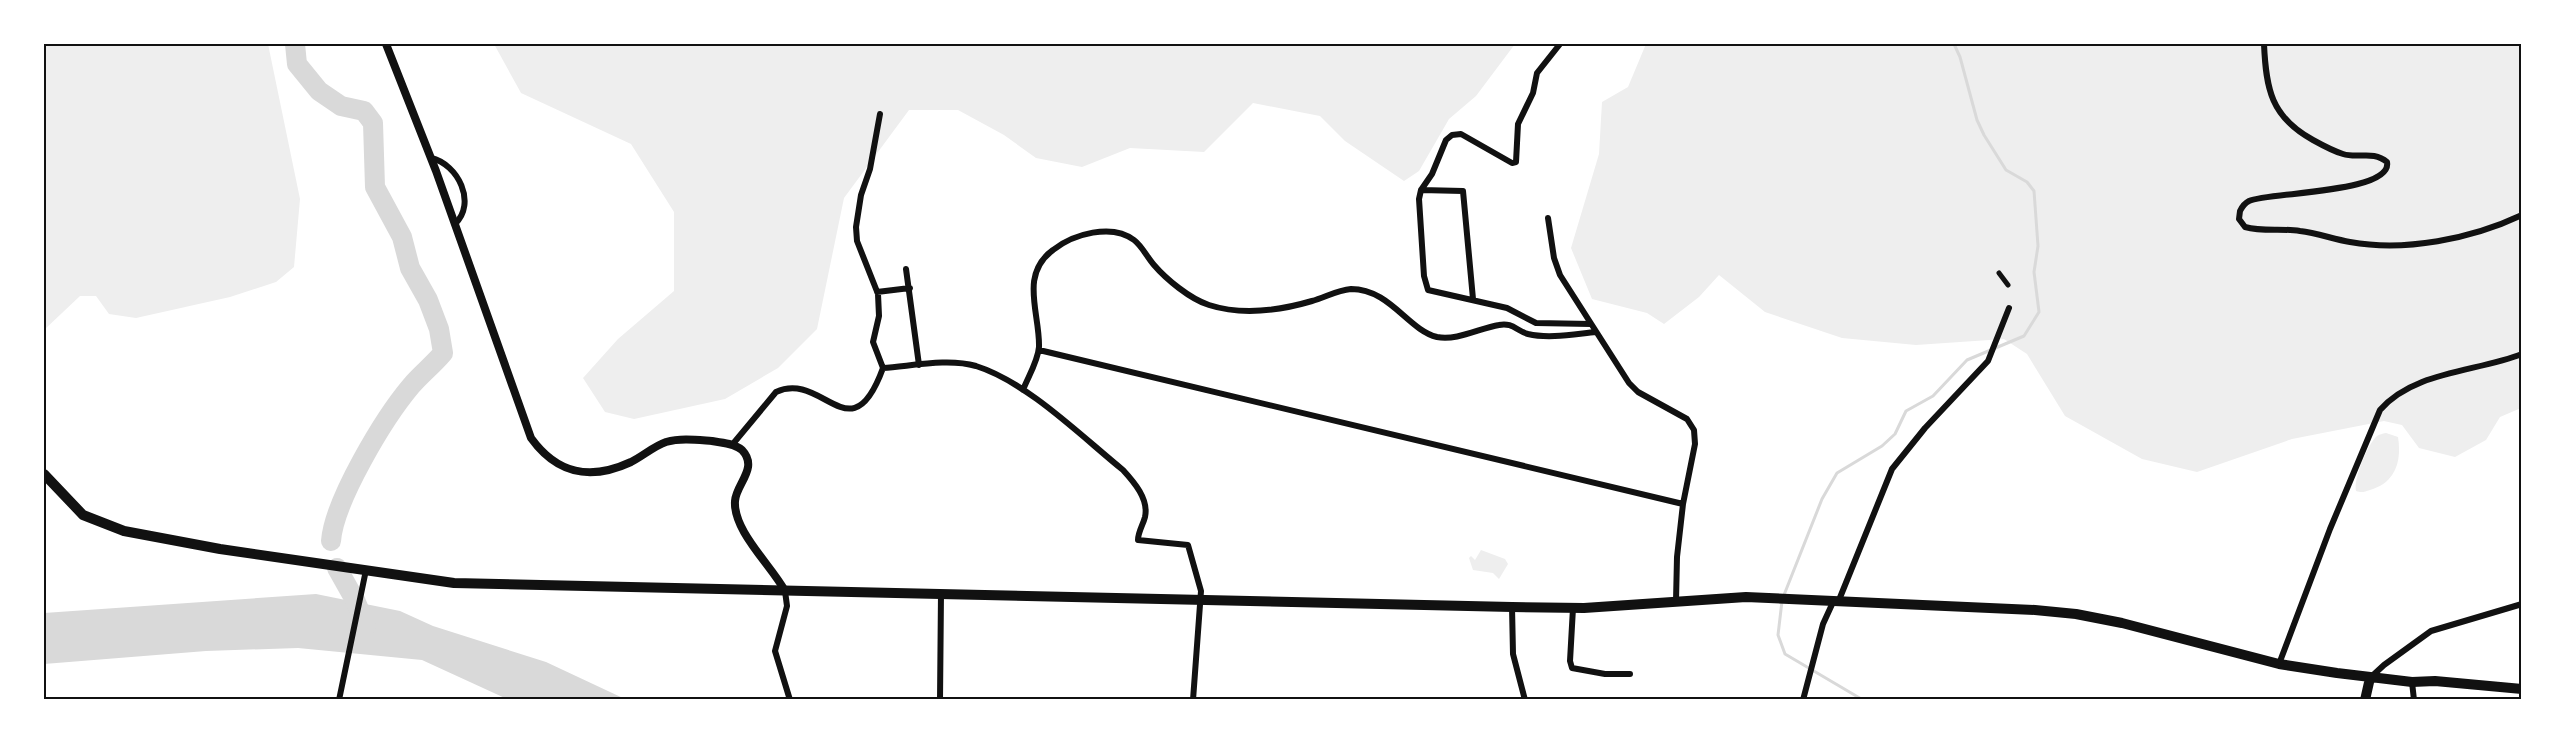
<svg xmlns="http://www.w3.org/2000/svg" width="2565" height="743" font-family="'Zilla Slab',serif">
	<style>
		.green { fill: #eee }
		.water { fill: #d9d9d9 }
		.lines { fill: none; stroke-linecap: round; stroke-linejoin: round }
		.stream { stroke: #d9d9d9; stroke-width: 3 }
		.river { stroke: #d9d9d9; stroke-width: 20 }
		.pedestrian { stroke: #111; stroke-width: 5 }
		.minor { stroke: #111; stroke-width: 6 }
		.tertiary { stroke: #111; stroke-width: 8 }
		.trunk { stroke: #111; stroke-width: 10 }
		.neatline { fill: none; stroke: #111; stroke-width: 2 }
	</style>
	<rect width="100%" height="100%" fill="#fff"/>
	<path class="green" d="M 44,44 L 268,44 L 300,199 L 294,267 L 276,282 L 230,297 L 136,318 L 109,314 L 96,296 L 80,296 L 44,330 Z
		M 494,44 L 1515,44 L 1476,96 L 1449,119 L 1419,171 L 1404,181 L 1345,141 L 1320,116 L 1253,103 L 1204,152 L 1130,148 L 1082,167 L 1036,158 L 1004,135 L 958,110 L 909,110 L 844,198 L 817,329 L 778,368 L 725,399 L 634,419 L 605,412 L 583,378 L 618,339 L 674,291 L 674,212 L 631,144 L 521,93 Z
		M 1646,44 L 2521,44 L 2521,408 L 2500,417 L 2486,440 L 2455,457 L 2419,448 L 2402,425 L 2384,421 L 2292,439 L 2197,472 L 2142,459 L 2065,416 L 2027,354 L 2004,339 L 1916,345 L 1842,338 L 1765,312 L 1719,275 L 1699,297 L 1664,324 L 1647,313 L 1592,299 L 1571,248 L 1599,154 L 1602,102 L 1628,87 Z
		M 2386,433 L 2398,437 C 2402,462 2395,483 2370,490 C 2364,492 2362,493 2356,491 C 2353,480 2368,443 2377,436 C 2380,434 2382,434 2386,433 Z
		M 1481,550 L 1505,559 L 1508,564 L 1499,579 L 1493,573 L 1473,570 L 1469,558 L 1471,556 L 1475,560 Z"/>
	<path class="water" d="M 316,594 L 400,611 L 433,626 L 546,662 L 625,699 L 507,699 L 422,660 L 298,648 L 206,651 L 44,664 L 44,613 Z"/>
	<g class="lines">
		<path class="stream" d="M 1784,595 L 1822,499 L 1837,473 L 1882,446 L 1895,434 L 1906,411 L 1933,396 L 1967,360 L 2024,336 L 2039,312 L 2034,272 L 2038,246 L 2034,191 L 2027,182 L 2006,170 L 1984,135 L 1977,120 L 1960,57 L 1954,44
			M 1782,601 L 1778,635 L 1785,654 L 1863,700"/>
		<path class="river" d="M 295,44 L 297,64 L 319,91 L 341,106 L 364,111 L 373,123 L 375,187 L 402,237 L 410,268 L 428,300 L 439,329 L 443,353 C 433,365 420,375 411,386 C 384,418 334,501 331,541
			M 337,568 L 355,600 L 366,626"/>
		<path class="pedestrian" d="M 1999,273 L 2008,285"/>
		<path class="minor" d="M 1560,44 L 1537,73 L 1533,93 L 1518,124 L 1516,162 L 1512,163 L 1461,134 L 1452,135 L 1446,140 L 1432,174 L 1421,190 L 1419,199 L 1424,276 L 1428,290 L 1507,308 L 1536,323 L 1591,324
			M 2264,44 C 2266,89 2271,117 2313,140 C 2322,145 2333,151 2343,154 C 2358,159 2373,150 2387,162 C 2393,193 2270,192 2249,201 C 2245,203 2242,207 2240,211 L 2239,219 L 2245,227 C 2263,232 2282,228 2300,231 C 2317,233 2333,239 2350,242 C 2405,252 2471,239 2522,215
			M 431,158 C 458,164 477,203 455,224
			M 1421,190 L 1463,191 L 1473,299
			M 1548,218 L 1554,258 L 1560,275 L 1629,383 L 1638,392 L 1687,419 L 1694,430 L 1695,444 L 1683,504 L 1677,557 L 1676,601
			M 906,269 L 919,365
			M 877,292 L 910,288
			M 1039,350 L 1683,504
			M 883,368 C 912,366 948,358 976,366 C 1027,382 1081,436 1123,470 C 1134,482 1149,499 1145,517 C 1143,525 1138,532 1138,540 L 1188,545 L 1201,591 L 1193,700
			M 1023,390 C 1028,377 1038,361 1039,347 C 1040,313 1019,275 1053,250 C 1073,234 1112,223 1134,240 C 1142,246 1147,257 1154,265 C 1166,279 1190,299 1209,305 C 1243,316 1278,311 1312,301 C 1324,298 1337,290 1351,289 C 1390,289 1408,330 1437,337 C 1457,341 1480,328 1499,325 C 1512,322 1517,331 1528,334 C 1549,339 1575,334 1596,332
			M 732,445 L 776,392 C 823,370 851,456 883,368 L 873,342 L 879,316 L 878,294 L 857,241 L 856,227 L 861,195 L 870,169 L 880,114
			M 785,591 L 787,606 L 775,651 L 790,700
			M 1839,600 L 1892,469 L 1925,428 L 1988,361 L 2009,308
			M 1512,607 L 1513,654 L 1525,700
			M 1573,608 L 1570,661 L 1572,668 L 1605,674 L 1630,674
			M 2279,664 L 2330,529 L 2380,410 C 2414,371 2476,372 2522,354
			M 2371,677 L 2384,665 L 2431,631 L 2522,604
			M 2412,682 L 2414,700
			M 339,700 L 366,570
			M 940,700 L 941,593
			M 1803,700 L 1823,624 L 1834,600"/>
		<path class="tertiary" d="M 386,44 L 436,171 L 531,438 C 557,474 590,481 631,462 C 643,456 654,446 666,442 C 681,438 697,440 712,441 C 721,443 734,443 742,450 C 759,468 736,484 735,501 C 733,531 771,565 785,591"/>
		<path class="trunk" d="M 44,474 L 83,515 L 124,531 L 220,549 L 454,583 L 1512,607 L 1584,608 L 1746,597 L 2035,610 L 2076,614 L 2122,623 L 2279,664 L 2337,673 L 2412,682 L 2435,681 L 2522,689
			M 2365,700 L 2370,678"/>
	</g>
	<rect width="2565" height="743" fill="none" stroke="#ffffff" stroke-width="90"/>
	<rect x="45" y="45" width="2475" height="653" class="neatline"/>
</svg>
